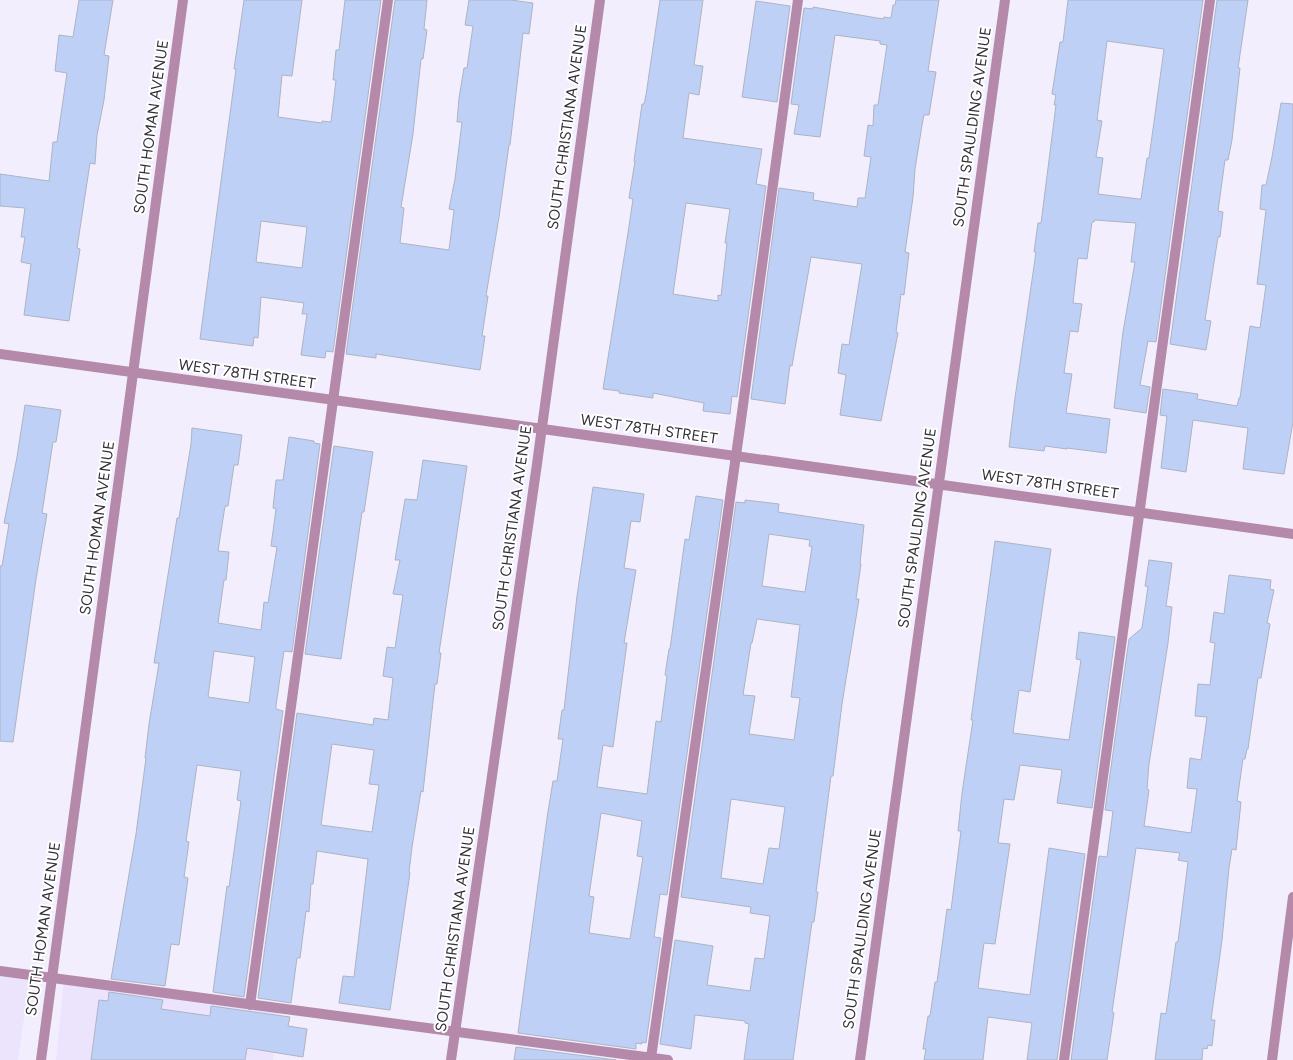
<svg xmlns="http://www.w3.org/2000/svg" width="1293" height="1060" font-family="Figtree,sans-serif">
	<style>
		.built { fill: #ece3fd }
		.building { fill: #bfd0f6; stroke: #acb4c4; fill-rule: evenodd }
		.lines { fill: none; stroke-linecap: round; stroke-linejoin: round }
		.lane { stroke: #b489aa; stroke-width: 10 }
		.street { stroke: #b489aa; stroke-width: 10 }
		.labels { text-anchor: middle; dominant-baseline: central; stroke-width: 4; stroke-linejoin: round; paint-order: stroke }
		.street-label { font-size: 15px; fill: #333138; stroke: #fff }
	</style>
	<rect width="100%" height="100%" fill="#f3eefd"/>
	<path class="built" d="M 0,971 L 30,975 L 18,1060 L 0,1060 Z
		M 64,980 L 280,1008 L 273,1060 L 56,1060 Z"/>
	<path class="building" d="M 79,0 L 113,0 L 104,55 L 109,56 L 104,100 L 97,135 L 95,164 L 90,163 L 77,248 L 80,249 L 69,321 L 24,315 L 31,264 L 21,262 L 25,237 L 21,237 L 25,208 L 0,206 L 0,174 L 49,181 L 53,142 L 57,142 L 67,73 L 55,71 L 59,35 L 73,37 Z
		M 244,0 L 302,0 L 292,76 L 282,75 L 278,117 L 322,123 L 322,121 L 331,122 L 336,80 L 333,80 L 336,50 L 339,50 L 345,0 L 381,0 L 333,352 L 326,351 L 325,358 L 301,355 L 307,314 L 302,314 L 304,303 L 261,297 L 258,338 L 254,337 L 253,346 L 200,339 L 236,69 L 234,69 ZM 261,221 L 307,227 L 302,268 L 256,262 Z
		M 395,0 L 427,0 L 424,29 L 427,30 L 423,59 L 421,59 L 413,134 L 401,207 L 404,208 L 400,243 L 449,250 L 454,210 L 449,209 L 455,179 L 462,122 L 457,122 L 459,98 L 464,68 L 467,68 L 473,26 L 465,25 L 469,0 L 511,0 L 533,3 L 529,34 L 523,33 L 510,145 L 509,145 L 499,217 L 486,296 L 488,296 L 482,336 L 485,336 L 480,370 L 376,354 L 376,358 L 346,354 Z
		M 660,0 L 703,0 L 694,65 L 703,66 L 699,95 L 689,93 L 683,138 L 762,149 L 756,184 L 766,186 L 737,397 L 732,396 L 730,414 L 703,411 L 704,403 L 653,393 L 653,398 L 619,393 L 619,391 L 603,389 L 628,233 L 633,199 L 629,198 L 635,161 L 634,161 L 642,104 L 644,104 L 646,95 ZM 686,203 L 730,209 L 725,243 L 727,243 L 721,296 L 718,295 L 718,301 L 673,294 Z
		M 896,0 L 939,0 L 928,71 L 936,72 L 929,115 L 924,115 L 922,125 L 915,169 L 913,197 L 905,252 L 909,253 L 904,295 L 901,294 L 896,332 L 898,333 L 881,421 L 840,415 L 846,375 L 838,373 L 842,344 L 849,345 L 862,264 L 811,257 L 792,366 L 790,365 L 785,404 L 751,399 L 779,188 L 814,193 L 813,200 L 857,207 L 858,198 L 865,198 L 871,157 L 864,156 L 868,125 L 873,126 L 874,105 L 878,105 L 887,45 L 880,44 L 880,41 L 835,35 L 820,137 L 794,134 L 799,105 L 791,104 L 804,8 L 813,9 L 813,7 L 883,19 L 884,17 L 891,18 L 893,5 L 895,5 Z
		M 1068,0 L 1203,0 L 1156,342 L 1148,341 L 1140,385 L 1150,387 L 1146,413 L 1114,408 L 1123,332 L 1135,262 L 1131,262 L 1136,223 L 1095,220 L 1094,222 L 1092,222 L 1087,259 L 1078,258 L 1073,303 L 1082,304 L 1078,332 L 1070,331 L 1064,373 L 1072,374 L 1066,413 L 1110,419 L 1106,453 L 1067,448 L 1067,449 L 1045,446 L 1044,451 L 1009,447 L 1015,398 L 1036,252 L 1034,252 L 1038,223 L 1041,223 L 1056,105 L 1054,105 L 1056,95 L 1052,94 L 1060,42 L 1063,42 ZM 1107,41 L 1164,49 L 1149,158 L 1147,158 L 1141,199 L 1139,199 L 1098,194 L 1103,158 L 1096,157 L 1102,121 L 1097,120 Z
		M 1217,0 L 1248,0 L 1238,68 L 1240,68 L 1232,140 L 1228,160 L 1225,160 L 1218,211 L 1223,212 L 1220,237 L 1218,237 L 1205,320 L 1211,321 L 1206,350 L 1170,344 Z
		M 756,1 L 790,6 L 777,102 L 742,97 Z
		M 1281,103 L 1293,104 L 1293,422 L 1284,474 L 1243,469 L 1248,428 L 1193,420 L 1186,472 L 1161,468 L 1167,416 L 1160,415 L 1163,389 L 1198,394 L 1197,399 L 1237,406 L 1239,398 L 1240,398 L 1250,326 L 1260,328 L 1266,285 L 1257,284 L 1266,210 L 1260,209 L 1262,185 L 1266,185 L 1272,157 Z
		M 25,405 L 61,410 L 56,442 L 53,442 L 42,513 L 47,514 L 36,579 L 13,742 L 0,741 L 0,566 L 2,566 L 9,524 L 4,523 L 17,457 Z
		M 192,428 L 242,435 L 238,465 L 234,465 L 228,506 L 225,506 L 218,551 L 229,552 L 226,580 L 224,580 L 218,623 L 261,630 L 264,602 L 268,603 L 277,547 L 271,546 L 276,509 L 273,508 L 276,480 L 283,480 L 289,437 L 314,441 L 314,443 L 320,444 L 292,652 L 284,651 L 276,705 L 276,709 L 283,711 L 244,997 L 213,992 L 227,886 L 229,887 L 241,801 L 237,800 L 241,771 L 197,765 L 186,841 L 189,842 L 184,877 L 188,878 L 179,945 L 171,944 L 165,986 L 111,979 L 136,834 L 146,758 L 145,758 L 149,724 L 159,663 L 154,663 L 177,518 L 179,518 L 191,444 ZM 214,651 L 255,657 L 249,703 L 208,697 Z
		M 334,446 L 373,452 L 364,512 L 362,512 L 341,659 L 305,654 Z
		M 423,460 L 467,466 L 439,653 L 441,653 L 437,684 L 435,684 L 423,792 L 421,791 L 412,847 L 409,872 L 410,873 L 390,1010 L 339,1003 L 343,976 L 354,977 L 368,859 L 317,851 L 313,884 L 311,884 L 309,912 L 306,911 L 300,958 L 297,958 L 291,1003 L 258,998 L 297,713 L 373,725 L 374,718 L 388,720 L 393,678 L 383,676 L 387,647 L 395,648 L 403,595 L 393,594 L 400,560 L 395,560 L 405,499 L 417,500 ZM 332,744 L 374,750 L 369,784 L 379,785 L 372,832 L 321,825 Z
		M 593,487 L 644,494 L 640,522 L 631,521 L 624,568 L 636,570 L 624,643 L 627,643 L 613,747 L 603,745 L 597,787 L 647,794 L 656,721 L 661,722 L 667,676 L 665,675 L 669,649 L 670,649 L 685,539 L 689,540 L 696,496 L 723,500 L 667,895 L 660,894 L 654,937 L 661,938 L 646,1043 L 642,1042 L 642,1044 L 636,1043 L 636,1049 L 518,1033 L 547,818 L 553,781 L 557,781 L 563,739 L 558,739 L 562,710 L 564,710 L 577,596 ZM 601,813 L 642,821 L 637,856 L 643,857 L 630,939 L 589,933 L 594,897 L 589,896 Z
		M 745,500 L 779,504 L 778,512 L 864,525 L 860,564 L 861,564 L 856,599 L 859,599 L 842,704 L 833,776 L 831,776 L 816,892 L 818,892 L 814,922 L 812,922 L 793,1060 L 744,1060 L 749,1024 L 745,1023 L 745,1021 L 695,1015 L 691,1049 L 660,1044 L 675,940 L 713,946 L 707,985 L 750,991 L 755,958 L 764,959 L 770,916 L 750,913 L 751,907 L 681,897 L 736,502 L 745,503 ZM 769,534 L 810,540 L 809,546 L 812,547 L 805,592 L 762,586 ZM 757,619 L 800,625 L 791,697 L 800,698 L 794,740 L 749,734 L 755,696 L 743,695 L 751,643 L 752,643 ZM 731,799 L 785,807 L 779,849 L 769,848 L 763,884 L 721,878 Z
		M 995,541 L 1051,549 L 1030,692 L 1019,690 L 1013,733 L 1069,740 L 1081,660 L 1076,659 L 1079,632 L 1115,637 L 1092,808 L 1057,803 L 1062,770 L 1020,765 L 1014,800 L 1004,799 L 998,843 L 1010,844 L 995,944 L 984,943 L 978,988 L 1030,995 L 1049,848 L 1085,854 L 1057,1060 L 1027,1060 L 1032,1023 L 988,1017 L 983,1060 L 924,1060 L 926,1049 L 923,1049 L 928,1016 L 930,1016 L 935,982 L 937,982 L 947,909 L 951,910 L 961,831 L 958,831 L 962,793 L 973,720 L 971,720 Z
		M 1149,560 L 1172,563 L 1166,606 L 1172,607 L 1168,643 L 1149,764 L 1147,789 L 1149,790 L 1144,826 L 1191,833 L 1197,789 L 1187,788 L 1190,758 L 1201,760 L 1207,717 L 1195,716 L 1198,684 L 1210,685 L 1215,643 L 1210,642 L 1214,612 L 1224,614 L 1229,575 L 1271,580 L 1270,589 L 1274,590 L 1267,623 L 1270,624 L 1261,678 L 1258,678 L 1248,749 L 1247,749 L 1245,759 L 1243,759 L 1237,801 L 1241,802 L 1236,850 L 1232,849 L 1229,868 L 1222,940 L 1211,1020 L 1215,1020 L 1212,1046 L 1208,1045 L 1207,1049 L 1203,1048 L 1202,1060 L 1155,1060 L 1161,1013 L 1166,1014 L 1176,942 L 1178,942 L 1188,862 L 1178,860 L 1180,853 L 1136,848 L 1112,1012 L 1114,1013 L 1107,1060 L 1071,1060 L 1099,856 L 1107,857 L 1113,811 L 1105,810 L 1129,639 L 1142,628 L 1148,587 L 1145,586 Z
		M 109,992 L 163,1000 L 161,1009 L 210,1016 L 211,1006 L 290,1017 L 288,1026 L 307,1029 L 303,1057 L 247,1048 L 245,1060 L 91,1060 L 99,1000 L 108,1001 Z
		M 516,1047 L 616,1060 L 514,1060 Z"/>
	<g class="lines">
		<path class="lane" d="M 0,971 L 668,1060
			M 250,1005 L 388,0
			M 651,1058 L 741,420 L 798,0
			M 1064,1060 L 1210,0"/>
		<path class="street" d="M 0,354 C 431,414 862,471 1293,534
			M 41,1060 L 183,0
			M 451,1060 L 537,464 L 600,0
			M 860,1060 L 1005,0
			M 1272,1060 L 1293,897"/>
	</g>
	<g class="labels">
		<g class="street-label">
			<text transform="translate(151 127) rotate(-82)">SOUTH HOMAN AVENUE</text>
			<text transform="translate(567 127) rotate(-82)">SOUTH CHRISTIANA AVENUE</text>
			<text transform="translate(972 127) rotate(-82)">SOUTH SPAULDING AVENUE</text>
			<text transform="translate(247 374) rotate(8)">WEST 78TH STREET</text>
			<text transform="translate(649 429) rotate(8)">WEST 78TH STREET</text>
			<text transform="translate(1050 484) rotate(8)">WEST 78TH STREET</text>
			<text transform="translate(97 528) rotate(-82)">SOUTH HOMAN AVENUE</text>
			<text transform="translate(512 528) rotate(-82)">SOUTH CHRISTIANA AVENUE</text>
			<text transform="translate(917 528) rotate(-82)">SOUTH SPAULDING AVENUE</text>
			<text transform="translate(43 929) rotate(-82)">SOUTH HOMAN AVENUE</text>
			<text transform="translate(455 929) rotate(-82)">SOUTH CHRISTIANA AVENUE</text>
			<text transform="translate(862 929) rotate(-82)">SOUTH SPAULDING AVENUE</text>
		</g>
	</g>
</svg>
